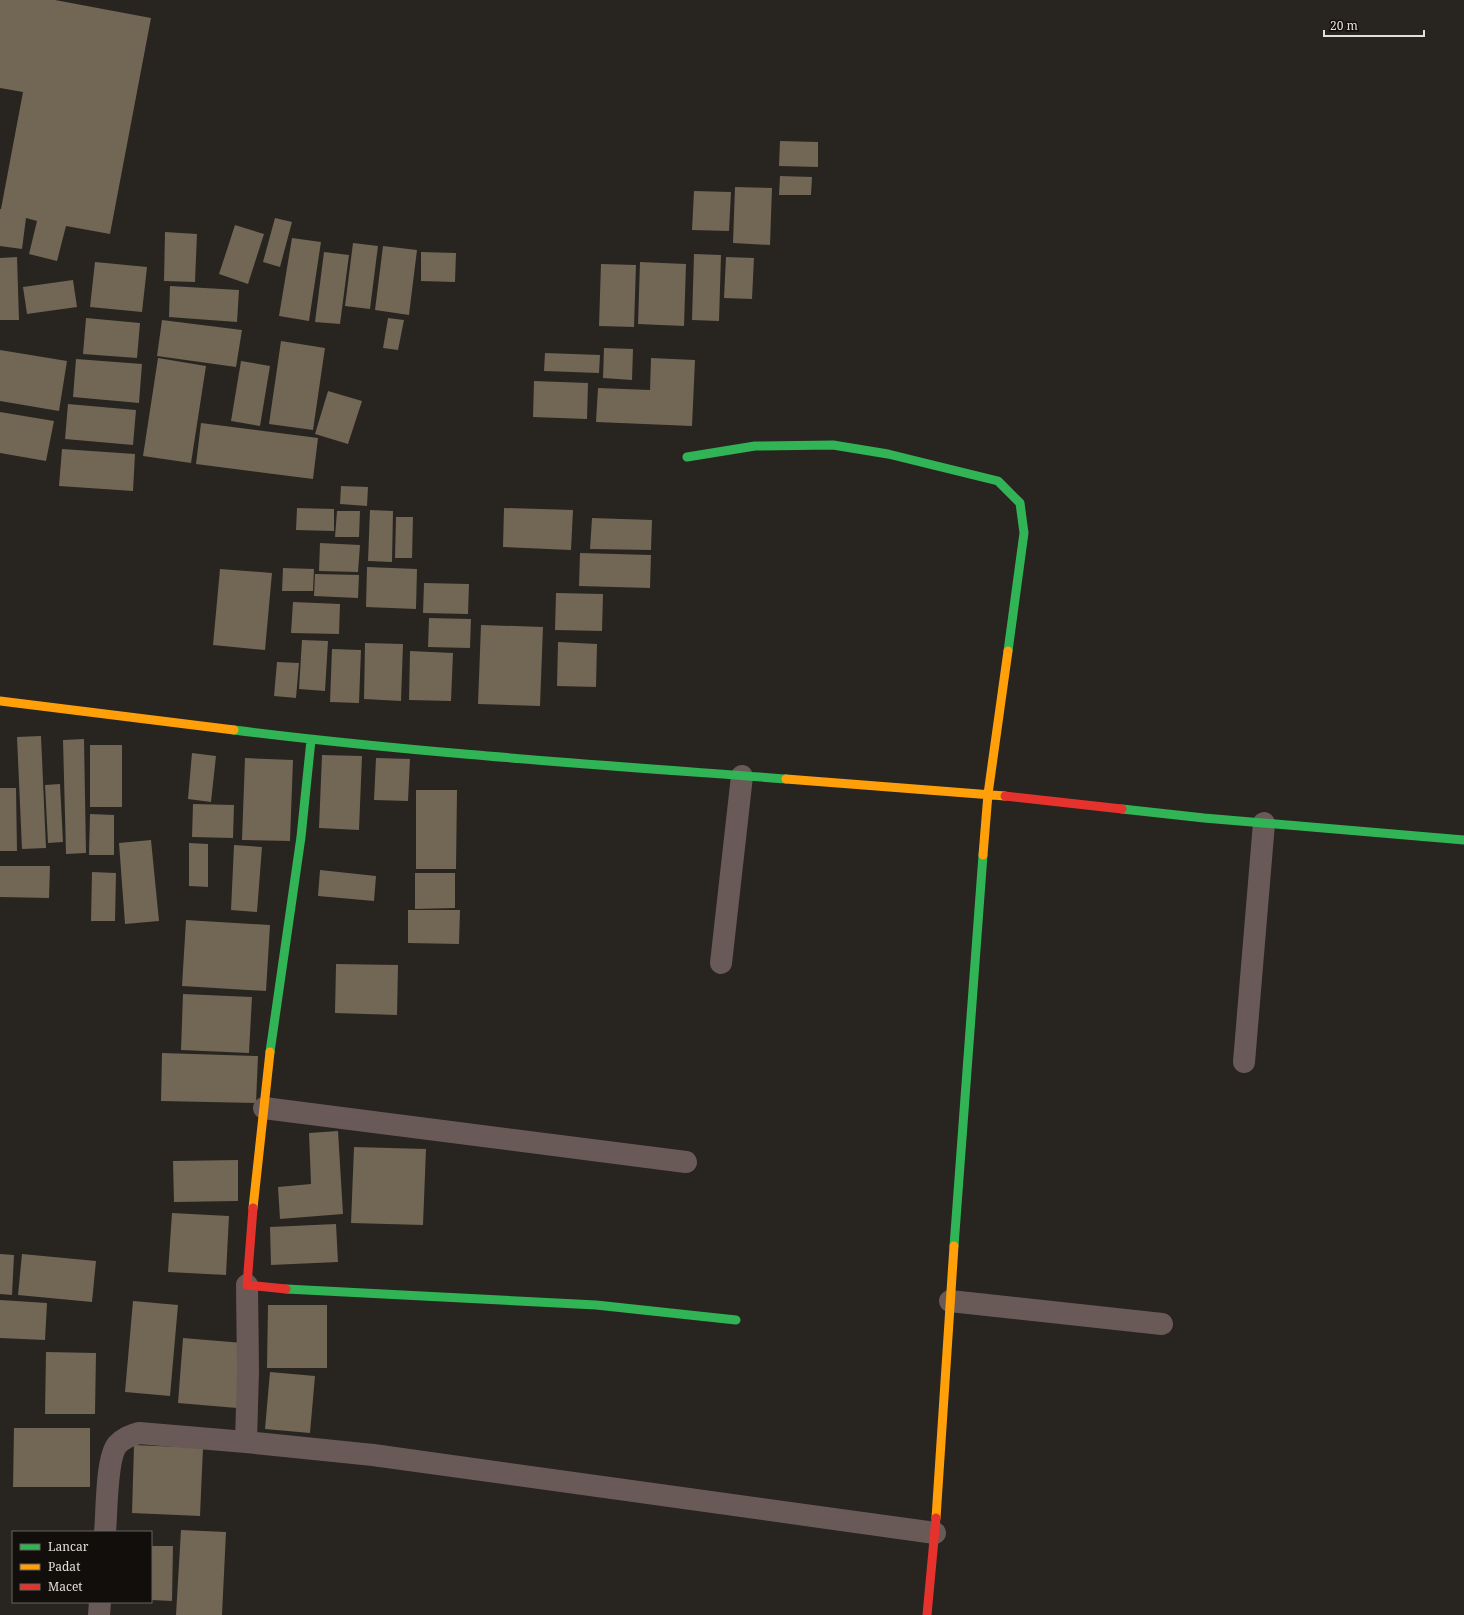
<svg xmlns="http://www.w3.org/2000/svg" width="1464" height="1615" font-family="'Noto Serif',serif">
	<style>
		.building { fill: #726655 }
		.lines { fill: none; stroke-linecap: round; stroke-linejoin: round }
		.street { stroke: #6a5a57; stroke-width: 22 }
		.fast { stroke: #30b455; stroke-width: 9 }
		.slow { stroke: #ff9f0a; stroke-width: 9 }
		.jam { stroke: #e5322d; stroke-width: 9 }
	</style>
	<rect width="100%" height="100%" fill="#282420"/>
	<path class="building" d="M 0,0 L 55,0 L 151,18 L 110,234 L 66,226 L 57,261 L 29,254 L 37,221 L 26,218 L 22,249 L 0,246 L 0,209 L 1,209 L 23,92 L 0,88 Z
		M 780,141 L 818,142 L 818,167 L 779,166 Z
		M 780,176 L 812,177 L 811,195 L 779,195 Z
		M 735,187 L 772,188 L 770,245 L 733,243 Z
		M 694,191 L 731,192 L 729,231 L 692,230 Z
		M 275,218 L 292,222 L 280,267 L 263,262 Z
		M 235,225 L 264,234 L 248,284 L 219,274 Z
		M 165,232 L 197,234 L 195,282 L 164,281 Z
		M 292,238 L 321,242 L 309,321 L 279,316 Z
		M 353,243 L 378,246 L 370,309 L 345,306 Z
		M 383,246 L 417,250 L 409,315 L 375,310 Z
		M 324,252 L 349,255 L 340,324 L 315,322 Z
		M 421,252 L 456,253 L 455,282 L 421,281 Z
		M 694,254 L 721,255 L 719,321 L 692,320 Z
		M 17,257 L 19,320 L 0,320 L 0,258 Z
		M 726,257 L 754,258 L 752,299 L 724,298 Z
		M 95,262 L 147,267 L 142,312 L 90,307 Z
		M 640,262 L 686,264 L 684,326 L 638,324 Z
		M 601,264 L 636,265 L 634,327 L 599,326 Z
		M 73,280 L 77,307 L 27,314 L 23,287 Z
		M 170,286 L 239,290 L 237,322 L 169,317 Z
		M 86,318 L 140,323 L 137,358 L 83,354 Z
		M 388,318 L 404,320 L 398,350 L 383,348 Z
		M 162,320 L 242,330 L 236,367 L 157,356 Z
		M 281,341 L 325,348 L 313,430 L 269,424 Z
		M 604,348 L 633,349 L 632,380 L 603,378 Z
		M 0,350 L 67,361 L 59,411 L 0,401 Z
		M 545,353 L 600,355 L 599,373 L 544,371 Z
		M 158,358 L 206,366 L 191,463 L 143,456 Z
		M 651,358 L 695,360 L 692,426 L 596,422 L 598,388 L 650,390 Z
		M 76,359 L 142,364 L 139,403 L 73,397 Z
		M 241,361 L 270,366 L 260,426 L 231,421 Z
		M 534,381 L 588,383 L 587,419 L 533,417 Z
		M 328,391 L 362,401 L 348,444 L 315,434 Z
		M 68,404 L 136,410 L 133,445 L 65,439 Z
		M 0,412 L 54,421 L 46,461 L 0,453 Z
		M 201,423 L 318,438 L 313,479 L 196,464 Z
		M 62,449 L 135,454 L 133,491 L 59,486 Z
		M 341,486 L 368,487 L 367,506 L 340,504 Z
		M 297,508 L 334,509 L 334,531 L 296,530 Z
		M 504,508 L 573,510 L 571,550 L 503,547 Z
		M 370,510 L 393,511 L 392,562 L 368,561 Z
		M 337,511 L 360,511 L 359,537 L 335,537 Z
		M 396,517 L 413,517 L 412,558 L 395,558 Z
		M 592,518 L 652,520 L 651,550 L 590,549 Z
		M 320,543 L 360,545 L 358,572 L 319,571 Z
		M 580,553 L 651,555 L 650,588 L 579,586 Z
		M 367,567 L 417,569 L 416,609 L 366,607 Z
		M 283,568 L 314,569 L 313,591 L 282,591 Z
		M 220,569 L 272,573 L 265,650 L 213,645 Z
		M 315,574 L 359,575 L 358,598 L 314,596 Z
		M 424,583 L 469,584 L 468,614 L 423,613 Z
		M 556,593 L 603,594 L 602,631 L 555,630 Z
		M 293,602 L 340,604 L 339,634 L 291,633 Z
		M 429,618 L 471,619 L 470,648 L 428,647 Z
		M 481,625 L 543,627 L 540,706 L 478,704 Z
		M 302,640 L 328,641 L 325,691 L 299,689 Z
		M 558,642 L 597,644 L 596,687 L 557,686 Z
		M 365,643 L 403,644 L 401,701 L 364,699 Z
		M 332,649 L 361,650 L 359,703 L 330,702 Z
		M 410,651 L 453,653 L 451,701 L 409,700 Z
		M 277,662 L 299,663 L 296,698 L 274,696 Z
		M 41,736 L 46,848 L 22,849 L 17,737 Z
		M 84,739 L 86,853 L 66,854 L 63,740 Z
		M 90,745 L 122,745 L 122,807 L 90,807 Z
		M 192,753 L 216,756 L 211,802 L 188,799 Z
		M 322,755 L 362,756 L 359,830 L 319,828 Z
		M 245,758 L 293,760 L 290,841 L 242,840 Z
		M 376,758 L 410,759 L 408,801 L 374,800 Z
		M 60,784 L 63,842 L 48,843 L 45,785 Z
		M 0,788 L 16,788 L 17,851 L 0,851 Z
		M 416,790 L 457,790 L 456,869 L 416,869 Z
		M 193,804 L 234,805 L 233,838 L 192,837 Z
		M 90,814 L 114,815 L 114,855 L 89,855 Z
		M 151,840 L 159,921 L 125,924 L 119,843 Z
		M 189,843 L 208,844 L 208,887 L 189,886 Z
		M 234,845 L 262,847 L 257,912 L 231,910 Z
		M 0,866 L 50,866 L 49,898 L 0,897 Z
		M 320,870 L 376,876 L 374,901 L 318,896 Z
		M 92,872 L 116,873 L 115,921 L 91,921 Z
		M 415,873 L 455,873 L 455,908 L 415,909 Z
		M 408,910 L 460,910 L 459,944 L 408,943 Z
		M 186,920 L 270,925 L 266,991 L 182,986 Z
		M 336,964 L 398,965 L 397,1015 L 335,1013 Z
		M 183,994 L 252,997 L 249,1053 L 181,1050 Z
		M 162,1053 L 258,1056 L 256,1103 L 161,1101 Z
		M 338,1131 L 343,1214 L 280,1219 L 278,1187 L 311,1184 L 309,1133 Z
		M 354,1147 L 426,1149 L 423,1225 L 351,1223 Z
		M 238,1160 L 238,1201 L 174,1202 L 173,1161 Z
		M 172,1213 L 229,1216 L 226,1275 L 168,1272 Z
		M 336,1224 L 338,1262 L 271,1265 L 270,1227 Z
		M 0,1254 L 14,1255 L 12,1295 L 0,1294 Z
		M 22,1254 L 96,1261 L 92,1302 L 18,1295 Z
		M 0,1300 L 47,1303 L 45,1340 L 0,1338 Z
		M 133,1301 L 178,1305 L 170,1396 L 125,1392 Z
		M 268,1305 L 327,1305 L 327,1368 L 267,1368 Z
		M 183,1338 L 243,1343 L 237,1408 L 178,1403 Z
		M 46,1352 L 96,1353 L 95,1414 L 45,1414 Z
		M 270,1372 L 315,1376 L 310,1433 L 265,1429 Z
		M 14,1428 L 90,1428 L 90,1487 L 13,1487 Z
		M 134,1445 L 203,1448 L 200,1516 L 132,1513 Z
		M 181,1530 L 226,1532 L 222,1615 L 176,1615 Z
		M 151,1546 L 173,1546 L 172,1601 L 151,1600 Z"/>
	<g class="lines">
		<path class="street" d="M 721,963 L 742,776
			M 1244,1062 L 1264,823
			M 264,1108 L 686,1162
			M 247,1285 L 248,1371 L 246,1442 L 373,1455 L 935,1533
			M 950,1301 L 1162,1324
			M 105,1532 C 107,1512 106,1459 117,1445 C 123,1438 130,1436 139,1433 L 246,1442
			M 99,1615 L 100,1602"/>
		<path class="fast" d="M 687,457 L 755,446 L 833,445 L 888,454 L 998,481 L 1020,503 L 1024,533 L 1008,651
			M 234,730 C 418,753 602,765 786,779
			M 1122,809 L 1204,818 L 1464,840
			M 270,1052 L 301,837 L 311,740
			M 954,1246 L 983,855
			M 286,1289 L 596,1305 L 736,1320"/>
		<path class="slow" d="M 0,701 L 234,730
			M 786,779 L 1005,796
			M 983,855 L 988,794 L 1008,651
			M 253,1208 L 270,1052
			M 936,1518 L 954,1246"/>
		<path class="jam" d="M 1005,796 L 1122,809
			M 253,1208 L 247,1285 L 286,1289
			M 927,1615 L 936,1518"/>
	</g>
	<rect x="12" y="1531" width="140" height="72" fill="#120e0b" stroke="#66625e"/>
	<rect x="20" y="1544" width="20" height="6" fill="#30b455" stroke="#66625e"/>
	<text x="48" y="1551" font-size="12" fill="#e5dfda">Lancar</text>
	<rect x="20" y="1564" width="20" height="6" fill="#ff9f0a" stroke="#66625e"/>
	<text x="48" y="1571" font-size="12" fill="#e5dfda">Padat</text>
	<rect x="20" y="1584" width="20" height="6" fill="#e5322d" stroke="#66625e"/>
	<text x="48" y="1591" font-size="12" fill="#e5dfda">Macet</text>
	<path d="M1324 30v6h100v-6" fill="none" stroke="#e5dfda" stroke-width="2"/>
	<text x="1330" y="30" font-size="12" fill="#e5dfda" stroke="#120e0b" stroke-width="3" paint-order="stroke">20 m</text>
</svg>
